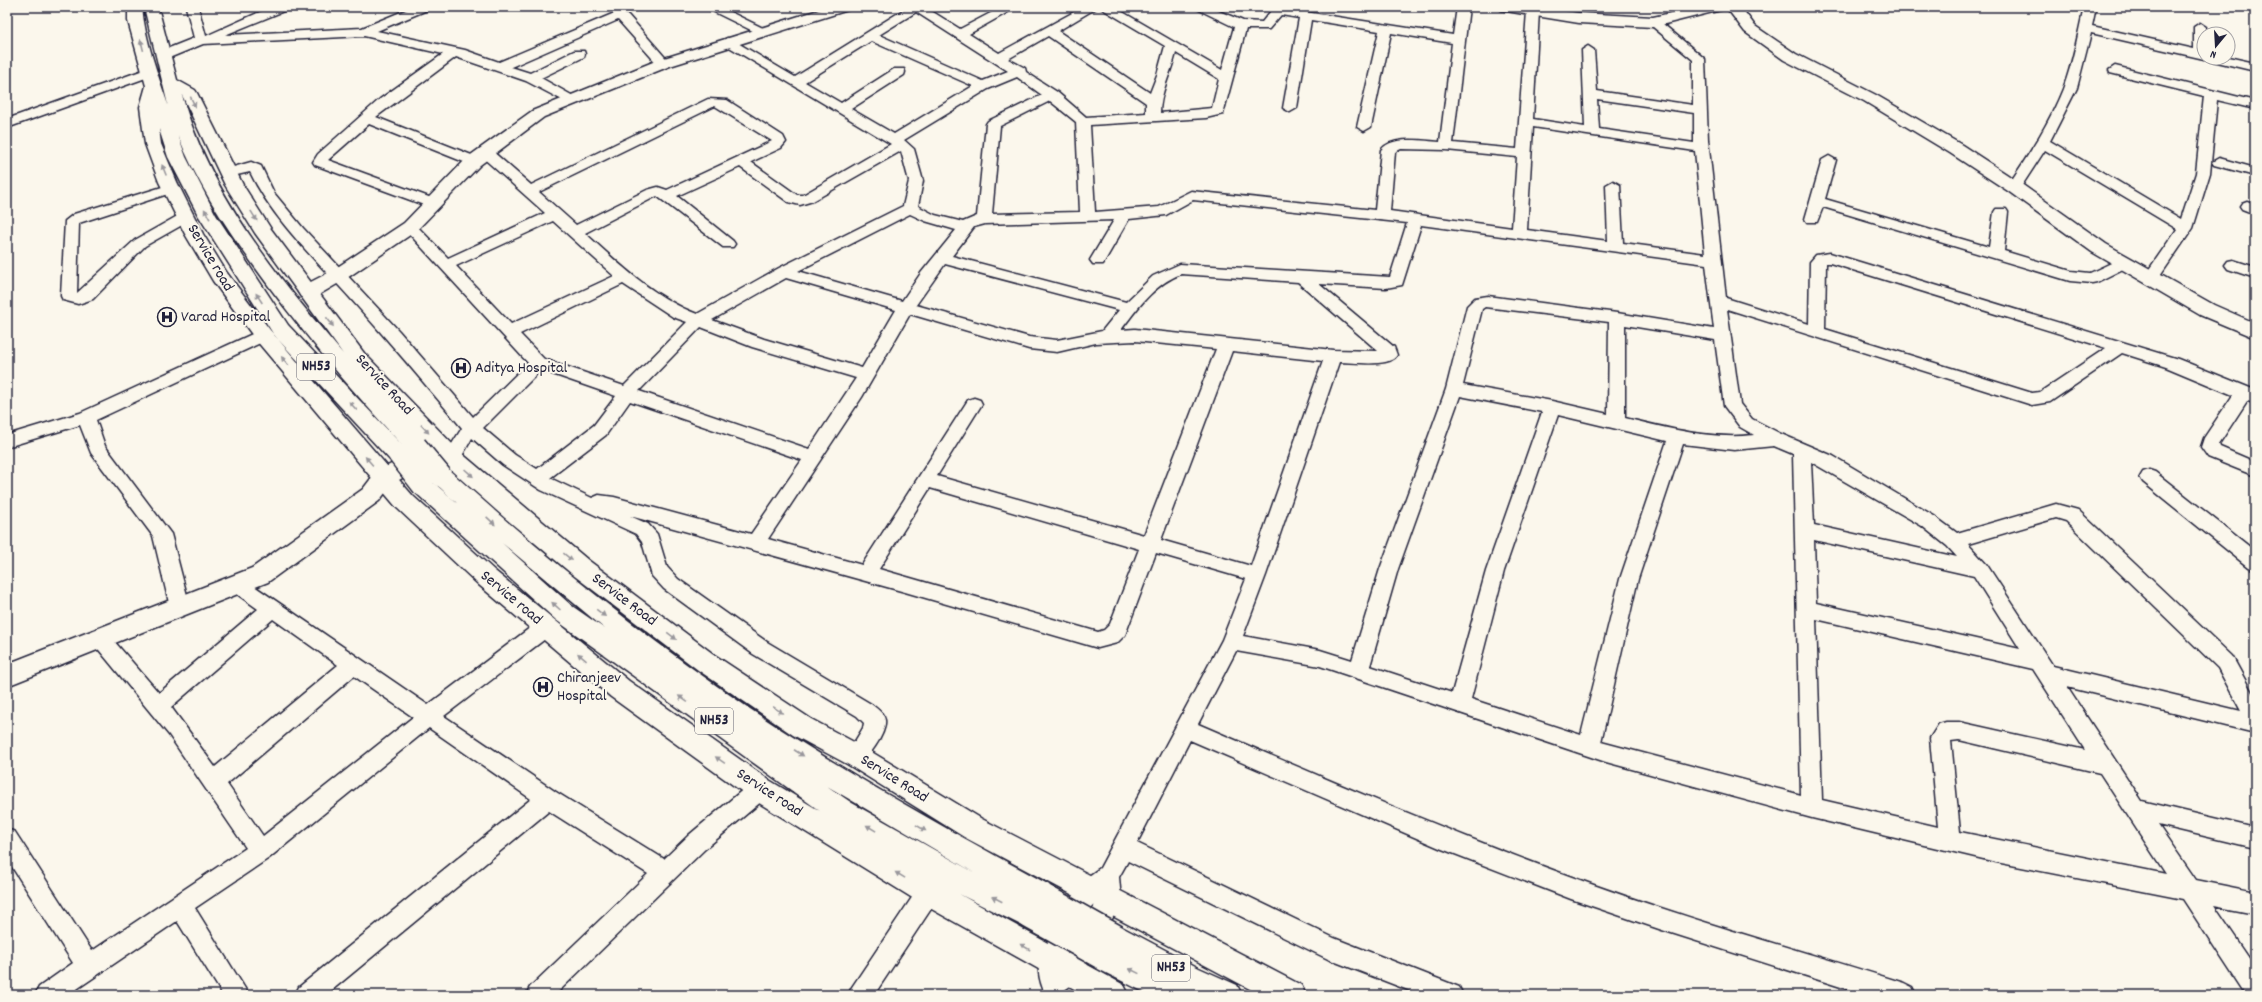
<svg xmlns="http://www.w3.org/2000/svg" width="2262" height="1002" font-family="Dekko,sans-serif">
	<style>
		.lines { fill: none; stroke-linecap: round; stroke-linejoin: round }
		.minor-casing { stroke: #22223b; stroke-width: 3 }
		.tertiary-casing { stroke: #22223b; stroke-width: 3 }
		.secondary-casing { stroke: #22223b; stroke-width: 3 }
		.primary-casing { stroke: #22223b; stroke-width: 3 }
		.trunk-casing { stroke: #22223b; stroke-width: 3 }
		.minor { fill: #fbf7ec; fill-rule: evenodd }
		.tertiary { fill: #fbf7ec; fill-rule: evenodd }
		.secondary { fill: #fbf7ec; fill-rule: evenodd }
		.primary { fill: #fbf7ec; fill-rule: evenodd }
		.trunk { fill: #fbf7ec; fill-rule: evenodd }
		.trunk-bridge-far1-casing { stroke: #22223b; stroke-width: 24; stroke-linecap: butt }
		.trunk-bridge-casing { stroke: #22223b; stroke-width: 29; stroke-linecap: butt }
		.trunk-bridge-far1 { stroke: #fbf7ec; stroke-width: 21 }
		.trunk-bridge { stroke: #fbf7ec; stroke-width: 26 }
		.oneway { fill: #99979c }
		.labels { text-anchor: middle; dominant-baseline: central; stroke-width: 4; stroke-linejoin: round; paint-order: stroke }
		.shield { fill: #fbf7ec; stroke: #636270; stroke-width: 1 }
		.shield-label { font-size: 15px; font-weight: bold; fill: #22223b }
		.street-label { font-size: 16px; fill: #22223b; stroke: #fbf7ec }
		.poi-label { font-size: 16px; fill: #22223b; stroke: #fbf7ec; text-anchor: start }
	</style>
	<rect width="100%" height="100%" fill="#fbf7ec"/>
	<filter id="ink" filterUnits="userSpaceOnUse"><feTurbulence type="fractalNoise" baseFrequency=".025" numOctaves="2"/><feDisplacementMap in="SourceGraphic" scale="8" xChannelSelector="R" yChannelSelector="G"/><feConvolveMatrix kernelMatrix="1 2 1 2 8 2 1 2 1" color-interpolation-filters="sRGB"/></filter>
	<g filter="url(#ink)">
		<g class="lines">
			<g class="minor-casing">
				<path id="minor" d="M 186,7 L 198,7 L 206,36 L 271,7 L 288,7 L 286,10 L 225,35 L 362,28 L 413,7 L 429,7 L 427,10 L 377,31 L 465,50 L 499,62 L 617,12 L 628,15 L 670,63 L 664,67 L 659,66 L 618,20 L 511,67 L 530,73 L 574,51 L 584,51 L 585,54 L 584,57 L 541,78 L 575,97 L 577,100 L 570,104 L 526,81 L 456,57 L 376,117 L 479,158 L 481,161 L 479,164 L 469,164 L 369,124 L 328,160 L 437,200 L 439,203 L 437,206 L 432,208 L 315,165 L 313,162 L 318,154 L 380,99 L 443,54 L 364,36 L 203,44 L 169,58 L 159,58 L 158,55 L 159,52 L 194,38 Z
					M 704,7 L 720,7 L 769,31 L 763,35 L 759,34 Z
					M 908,7 L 925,7 L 960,29 L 1002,7 L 1017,7 L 969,34 L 999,53 L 1083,7 L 1098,7 L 1058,31 L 1150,93 L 1157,75 L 1165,46 L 1099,7 L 1114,7 L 1222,70 L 1234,27 L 1193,7 L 1209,7 L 1243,21 L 1262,22 L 1274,7 L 1287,7 L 1286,9 L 1453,35 L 1457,7 L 1469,7 L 1453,143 L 1517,149 L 1527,11 L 1529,8 L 1533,7 L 1539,11 L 1533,119 L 1585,127 L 1582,50 L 1588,46 L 1594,50 L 1597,91 L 1693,105 L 1693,60 L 1647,22 L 1653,18 L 1657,19 L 1705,59 L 1708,140 L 1726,298 L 1809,324 L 1810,262 L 1816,255 L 1830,253 L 2178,359 L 2255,390 L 2255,403 L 2247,401 L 2219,444 L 2220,447 L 2255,462 L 2255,476 L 2208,457 L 2201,447 L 2204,438 L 2233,395 L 2166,367 L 2122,353 L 2050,402 L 2032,405 L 1727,309 L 1740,404 L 1752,419 L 1781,434 L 1833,456 L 1934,516 L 1957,533 L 2056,504 L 2078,510 L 2232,656 L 2255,698 L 2255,733 L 2067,687 L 2142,801 L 2255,828 L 2255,848 L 2158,825 L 2196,880 L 2255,892 L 2255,914 L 2214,906 L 2255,966 L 2255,995 L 2246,995 L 2183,899 L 1996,862 L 1812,818 L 1606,762 L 1320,666 L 1236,651 L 1198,724 C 1321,777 1444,830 1569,876 C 1679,917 1792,948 1904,983 L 1912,987 L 1916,995 L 1866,995 L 1662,930 L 1571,899 L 1442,849 L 1190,740 L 1137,843 L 1334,938 L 1459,987 L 1463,995 L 1421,995 L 1328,959 L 1128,861 L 1119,877 L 1121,900 L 1118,908 L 1079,980 L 1057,995 L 1045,993 C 1039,981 1036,965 1042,953 L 1082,881 L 1100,868 L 1222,640 L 1246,579 L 1156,553 L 1125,635 L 1117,643 L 1098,648 L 905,592 L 630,516 L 648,524 L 657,534 L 667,567 L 678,579 L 767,642 L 871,704 C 876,708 884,713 885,720 C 887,733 867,761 856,766 L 849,763 L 846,756 L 863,728 L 864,723 L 857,716 L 753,654 L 664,589 L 652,576 L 642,542 L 636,534 L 541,490 L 503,465 L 472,438 L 458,463 L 452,465 L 446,463 L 443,458 L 462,428 C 425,384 389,341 351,299 C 315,259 273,220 250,172 L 228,177 L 221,173 L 223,170 L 251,162 L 261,166 L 274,193 L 303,228 L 399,331 L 473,417 L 528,363 L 403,227 L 405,224 L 415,224 L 448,258 L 545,213 L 481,156 L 479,153 L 481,150 L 491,150 L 531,185 L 708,99 L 727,100 L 783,136 L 786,142 L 781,148 L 751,162 L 797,195 L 803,195 L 891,144 L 721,42 L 727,38 L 731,39 L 795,77 ZM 916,12 L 1008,71 L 983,81 L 879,35 ZM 1281,15 L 1299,18 L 1283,108 L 1290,112 L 1297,108 L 1311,20 L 1379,31 L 1357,127 L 1364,131 L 1371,127 L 1391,33 L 1452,43 L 1440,142 C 1424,141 1392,135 1381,150 L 1375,210 L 1191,191 L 1159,207 L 1095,212 L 1090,125 L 1206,118 L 1223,114 L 1246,29 L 1269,29 ZM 1048,36 L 1146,103 L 1146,113 L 1086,117 L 1057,92 L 1026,72 L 1025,68 L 1008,59 ZM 871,41 L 973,86 L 894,134 L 851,109 L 904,75 L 905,72 L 904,69 L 894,69 L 841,103 L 805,82 ZM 1176,53 L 1219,79 L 1212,108 L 1160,113 C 1160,93 1171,73 1176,53 ZM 1017,77 L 1042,95 L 988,121 L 986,124 L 977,216 L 963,222 L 935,215 L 918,206 L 923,181 L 914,149 L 904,140 L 988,89 ZM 1597,99 L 1694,113 L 1694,143 L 1599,129 ZM 1050,101 L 1076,122 L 1080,212 L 992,214 L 1000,126 ZM 715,106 L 772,141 L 667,190 L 658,187 L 647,190 L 576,225 L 539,192 ZM 1533,127 L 1695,151 L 1705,254 L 1623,243 L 1620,185 L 1613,181 L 1606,185 L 1608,241 L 1527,230 ZM 1401,149 L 1446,150 L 1517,157 L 1512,228 L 1390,211 L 1395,152 ZM 901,151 L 909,181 L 903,206 L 779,268 L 697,314 C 653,297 619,264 585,233 L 657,196 L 723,247 L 733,247 L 735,244 L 733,241 L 677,196 L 740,167 L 788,202 L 800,205 L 813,201 ZM 1193,200 L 1407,223 L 1390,277 L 1180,264 L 1153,276 L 1126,302 L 952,256 L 974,227 L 985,224 L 1114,220 L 1090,260 L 1093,264 L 1103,264 L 1129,219 L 1166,215 ZM 910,214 L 925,221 L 956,230 L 921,273 L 902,301 L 798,271 ZM 553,221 L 614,276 L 511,324 L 456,266 ZM 1421,225 L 1706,264 L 1714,329 L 1617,313 L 1488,296 L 1475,298 L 1467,306 L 1446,389 L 1380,569 L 1352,660 L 1320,650 L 1243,636 L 1266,575 L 1339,362 C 1353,362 1390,368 1397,355 L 1394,347 L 1319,284 L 1386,288 L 1402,285 ZM 1826,263 L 1830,263 L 2106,348 L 2040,392 L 2032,393 L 1825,329 ZM 945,264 L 1119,310 L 1102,331 L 1057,340 L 1029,337 L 916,305 ZM 1181,274 L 1298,282 L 1378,351 L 1333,350 L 1135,329 L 1121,330 C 1137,309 1154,284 1181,274 ZM 786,278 L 896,310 L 862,368 L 764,339 L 712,320 ZM 623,284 L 673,317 L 687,322 L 624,386 L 544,359 L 520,334 ZM 1485,307 L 1609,322 L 1608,414 L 1552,401 L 1463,385 L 1482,309 ZM 910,314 L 1029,349 L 1057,352 L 1096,343 L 1135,341 L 1216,349 L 1144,535 L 937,476 L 982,404 L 980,400 L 974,398 L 968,400 L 862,565 L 768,539 L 862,397 ZM 1625,325 L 1715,340 L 1724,406 L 1740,427 L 1754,435 C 1710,440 1667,428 1625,418 ZM 701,327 L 752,347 L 856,378 L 809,449 L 639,391 ZM 1232,351 L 1323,361 L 1251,566 L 1161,540 ZM 541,370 L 616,396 L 594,425 L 537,469 L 515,455 L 483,428 ZM 1460,396 L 1542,412 L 1486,571 L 1452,693 L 1370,666 L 1398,569 ZM 630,401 L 802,460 L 751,534 L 614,497 L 599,495 L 592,498 L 550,478 L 606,435 ZM 1558,415 L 1667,441 L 1620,579 L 1581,735 L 1471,699 L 1504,571 ZM 1683,444 L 1734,450 L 1774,446 L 1793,454 L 1801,795 L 1601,742 L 1638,579 ZM 1811,462 L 1922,526 L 1947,546 L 1957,557 L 1814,525 ZM 930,488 L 1139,549 L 1110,624 L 1104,630 L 1098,632 L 879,569 ZM 2056,518 L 2066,521 L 2218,668 L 2241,711 L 2053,666 L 1987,565 L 1968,544 ZM 1814,540 L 1974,576 L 2020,649 L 1816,603 ZM 1816,619 L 2033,669 L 2085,750 L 1959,722 L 1946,722 L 1939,724 L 1930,738 L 1938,827 L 1822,800 ZM 1959,740 L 2100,773 L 2166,874 L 1960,832 L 1951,741 ZM 1098,896 L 1099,898 L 1062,964 L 1062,963 Z
					M 2084,7 L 2096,7 L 2092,26 L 2194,49 L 2194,27 L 2200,23 L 2206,27 L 2206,34 L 2204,34 L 2204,58 L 2207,58 L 2204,59 L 2091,33 L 2077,88 L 2050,141 L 2181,219 L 2196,173 L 2204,96 L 2110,73 L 2109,70 L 2115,66 L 2255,101 L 2255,109 L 2217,100 L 2210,173 L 2193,228 L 2156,282 L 2146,282 L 2143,278 L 2177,229 L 2045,150 L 2019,190 L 2009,190 L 2007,187 C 2028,156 2049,124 2063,89 C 2073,63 2078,34 2084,7 Z
					M 2228,57 L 2255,63 L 2255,71 L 2213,61 L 2212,58 Z
					M 149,68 L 155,72 L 154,75 L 7,128 L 7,119 Z
					M 1829,156 L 1836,160 L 1825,199 L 1989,247 L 1994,212 L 1996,209 L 2006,209 L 2008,212 L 2004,251 L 2071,271 L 2090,273 L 2124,257 L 2129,258 L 2132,262 L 2129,266 L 2097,282 L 2092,283 L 2070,281 L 1823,207 L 1817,222 L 1807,222 L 1805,219 L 1822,160 Z
					M 2219,158 L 2255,168 L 2255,176 L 2214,165 L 2212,162 Z
					M 172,184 L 179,188 L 177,191 L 79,223 L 77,293 L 135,240 L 181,214 L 191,214 L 193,217 L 191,220 L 145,246 L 93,299 L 78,304 L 63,300 L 61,296 L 65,221 L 74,214 Z
					M 2247,201 L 2255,204 L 2255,214 L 2242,209 L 2240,206 L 2242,203 Z
					M 2233,260 L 2255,267 L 2255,278 L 2228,269 L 2225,265 L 2228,261 Z
					M 263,329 L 269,331 L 271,335 L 269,339 L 96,420 L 105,446 L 171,534 L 190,607 L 187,613 L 180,615 L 173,613 L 170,607 L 153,536 L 91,453 L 80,425 L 7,447 L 7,435 L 80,413 Z
					M 2149,470 L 2155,472 L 2255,551 L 2255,570 L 2248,567 L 2143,482 L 2140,477 L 2143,472 Z
					M 237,576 L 244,579 L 428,705 L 539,621 L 546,619 L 553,621 L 556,627 L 553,633 L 444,716 L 556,792 L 664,859 L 689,835 L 752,782 L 760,779 L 768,782 L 771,789 L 768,796 L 705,849 L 555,995 L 526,995 L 530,987 L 648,874 L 549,811 L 326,995 L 295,995 L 299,987 L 531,799 L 429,728 L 269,858 L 195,908 L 249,995 L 223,995 L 177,921 L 68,995 L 35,995 L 39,987 L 73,963 L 7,859 L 7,829 L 15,832 L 92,951 L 246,848 L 169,735 L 90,639 L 93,633 L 100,631 L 107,633 L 159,693 L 258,609 L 230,589 L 228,584 L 230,579 ZM 273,619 L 338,665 L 215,767 L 171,707 ZM 354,676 L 413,717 L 263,836 L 227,784 Z
					M 929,881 L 937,884 L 940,892 L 937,900 L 874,995 L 848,995 L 852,987 L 921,884 Z"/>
			</g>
			<g class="tertiary-casing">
				<path id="tertiary" d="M 828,7 L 850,7 L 848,10 L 670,66 L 544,117 L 480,165 L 416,231 L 344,280 L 315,297 L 308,298 L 301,297 L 298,292 L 301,287 L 330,272 L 404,223 L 468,157 L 532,111 L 658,60 Z"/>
			</g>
			<g class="secondary-casing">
				<path id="secondary" d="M 1499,7 L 1536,7 L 1579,13 L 1653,17 L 1697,7 L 1723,7 L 1721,10 L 1653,27 L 1579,23 L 1506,11 L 1501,10 Z
					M 1726,7 L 1741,7 L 1755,26 L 1796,54 L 1876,95 L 1962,145 L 2020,183 L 2106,244 L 2214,305 L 2255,323 L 2255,338 L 2200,315 L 2092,252 L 2008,191 L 1950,153 L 1864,101 L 1784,60 L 1745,32 Z"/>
			</g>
			<g class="primary-casing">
				<path id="primary" d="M 424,447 L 432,449 L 435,455 L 432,461 L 392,484 L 379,501 L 268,582 L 7,686 L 7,664 L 252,568 L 363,489 L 376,472 Z"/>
			</g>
			<g class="trunk-casing">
				<path id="trunk" d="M 128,7 L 142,7 C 145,40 158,75 168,105 L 144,7 L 158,7 L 177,80 L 195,90 L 197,93 L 243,185 L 271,229 L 364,353 L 460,452 L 588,560 L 716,656 L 811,719 L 865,748 L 982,819 L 1301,985 L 1306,995 L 1261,995 L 964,837 L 847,764 L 793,735 L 698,670 L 572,574 L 505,518 L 444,464 L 425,443 L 427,446 L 424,452 L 416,454 L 407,450 L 410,455 L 407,461 L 399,463 L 391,461 L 274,335 L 198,215 L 168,157 L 159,129 L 161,144 L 177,182 L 203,234 L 227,273 L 270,330 L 413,496 L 495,571 L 629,681 L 769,780 L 820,811 L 556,620 L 415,492 L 412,486 L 415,480 C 432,475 445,493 457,503 L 433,482 L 430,476 L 433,470 L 441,468 L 449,470 C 544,556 644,637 750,709 C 847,774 950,831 1053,887 L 1057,897 L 1053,907 L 1043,910 L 1045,916 L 1041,926 L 1031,930 L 959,894 L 1124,985 L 1129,995 L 1085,995 L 919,902 L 751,798 L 611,697 L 479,585 L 397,508 L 256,340 L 213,281 L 185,234 L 159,182 L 145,144 L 140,107 L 146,86 L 128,21 ZM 182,95 L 225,185 L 255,233 L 343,354 C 278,277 209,194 182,95 ZM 178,135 C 196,181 223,223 252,263 C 298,328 348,386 402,445 L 288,325 L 216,215 L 186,157 ZM 502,543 L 605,629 L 572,606 ZM 827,786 L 975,873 L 852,803 Z
					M 1116,924 L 1199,968 L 1237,985 L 1242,995 L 1150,995 L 1094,967 L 1090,957 L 1094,947 L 1104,943 L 1102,938 L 1106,928 Z"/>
			</g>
			<use href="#minor" class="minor"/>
			<use href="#tertiary" class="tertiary"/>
			<use href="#secondary" class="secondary"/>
			<use href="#primary" class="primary"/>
			<use href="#trunk" class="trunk"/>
			<g class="trunk-bridge-far1-casing">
				<path id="trunk-bridge-far1" d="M 416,446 L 441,476
					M 399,455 L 423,486"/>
			</g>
			<g class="trunk-bridge-casing">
				<path id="trunk-bridge" d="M 1043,897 L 1116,938
					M 1031,916 L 1104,957"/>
			</g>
			<use href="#trunk-bridge-far1" class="trunk-bridge-far1"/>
			<use href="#trunk-bridge" class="trunk-bridge"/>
		</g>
		<defs><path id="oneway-solid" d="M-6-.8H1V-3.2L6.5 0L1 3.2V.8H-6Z"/></defs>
		<g class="oneway">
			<use href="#oneway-solid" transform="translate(142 45) rotate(-104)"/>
			<use href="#oneway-solid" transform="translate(193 102) rotate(64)"/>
			<use href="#oneway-solid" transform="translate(164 170) rotate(-112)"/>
			<use href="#oneway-solid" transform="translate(207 214) rotate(-119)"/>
			<use href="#oneway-solid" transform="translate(254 216) rotate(58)"/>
			<use href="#oneway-solid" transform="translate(259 298) rotate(-123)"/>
			<use href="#oneway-solid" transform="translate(330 322) rotate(53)"/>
			<use href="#oneway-solid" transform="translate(285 361) rotate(-130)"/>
			<use href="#oneway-solid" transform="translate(353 406) rotate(-133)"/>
			<use href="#oneway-solid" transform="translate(425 429) rotate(47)"/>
			<use href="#oneway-solid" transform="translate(369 461) rotate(-131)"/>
			<use href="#oneway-solid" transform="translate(469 473) rotate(42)"/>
			<use href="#oneway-solid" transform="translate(491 521) rotate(43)"/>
			<use href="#oneway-solid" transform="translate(568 557) rotate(39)"/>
			<use href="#oneway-solid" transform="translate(556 606) rotate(-138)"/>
			<use href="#oneway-solid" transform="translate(601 613) rotate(37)"/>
			<use href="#oneway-solid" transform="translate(672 636) rotate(37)"/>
			<use href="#oneway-solid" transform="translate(582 657) rotate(-140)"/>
			<use href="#oneway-solid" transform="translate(683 699) rotate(-145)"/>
			<use href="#oneway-solid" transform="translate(778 710) rotate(34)"/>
			<use href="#oneway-solid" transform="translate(799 753) rotate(33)"/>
			<use href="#oneway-solid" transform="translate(720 760) rotate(-145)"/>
			<use href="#oneway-solid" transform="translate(871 828) rotate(-149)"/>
			<use href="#oneway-solid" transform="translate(921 828) rotate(31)"/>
			<use href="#oneway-solid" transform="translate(900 875) rotate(-149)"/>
			<use href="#oneway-solid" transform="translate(997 899) rotate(-153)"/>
			<use href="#oneway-solid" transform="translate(1025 947) rotate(-150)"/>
			<use href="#oneway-solid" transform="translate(1134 971) rotate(-154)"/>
		</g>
	</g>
	<defs>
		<g id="hospital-ring" transform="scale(1)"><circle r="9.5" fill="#fbf7ec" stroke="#22223b" stroke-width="1.5"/><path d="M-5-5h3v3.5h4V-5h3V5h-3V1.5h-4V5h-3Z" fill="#22223b"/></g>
	</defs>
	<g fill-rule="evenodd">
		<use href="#hospital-ring" x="167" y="317"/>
		<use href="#hospital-ring" x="461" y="368"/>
		<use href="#hospital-ring" x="543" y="687"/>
	</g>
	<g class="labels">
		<g class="shield">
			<rect x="297" y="354" width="38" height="26" rx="3"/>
			<rect x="695" y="708" width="38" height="26" rx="3"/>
			<rect x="1152" y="955" width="38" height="26" rx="3"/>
		</g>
		<g class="shield-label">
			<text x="316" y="367">NH53</text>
			<text x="714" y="721">NH53</text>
			<text x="1171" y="968">NH53</text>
		</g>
		<g class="street-label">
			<text transform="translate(210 258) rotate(59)">Service road</text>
			<text transform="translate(384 385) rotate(47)">Service Road</text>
			<text transform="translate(511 598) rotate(40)">Service road</text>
			<text transform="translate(624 600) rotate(37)">Service Road</text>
			<text transform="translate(894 779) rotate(32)">Service Road</text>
			<text transform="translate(769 793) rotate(33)">Service road</text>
		</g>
		<g class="poi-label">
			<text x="181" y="317">Varad Hospital</text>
			<text x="475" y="368">Aditya Hospital</text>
			<text x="557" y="678">Chiranjeev<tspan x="557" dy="18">Hospital</tspan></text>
		</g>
	</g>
	<rect width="2262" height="1002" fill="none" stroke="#fbf7ec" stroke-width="24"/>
	<rect x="12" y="12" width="2238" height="978" fill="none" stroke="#22223b" stroke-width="1.5" filter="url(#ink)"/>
	<g transform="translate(2216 46) rotate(198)"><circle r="19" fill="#fbf7ec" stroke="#a4a2a5"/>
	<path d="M0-3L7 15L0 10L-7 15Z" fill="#22223b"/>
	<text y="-6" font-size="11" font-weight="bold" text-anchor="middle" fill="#22223b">N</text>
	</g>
</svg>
